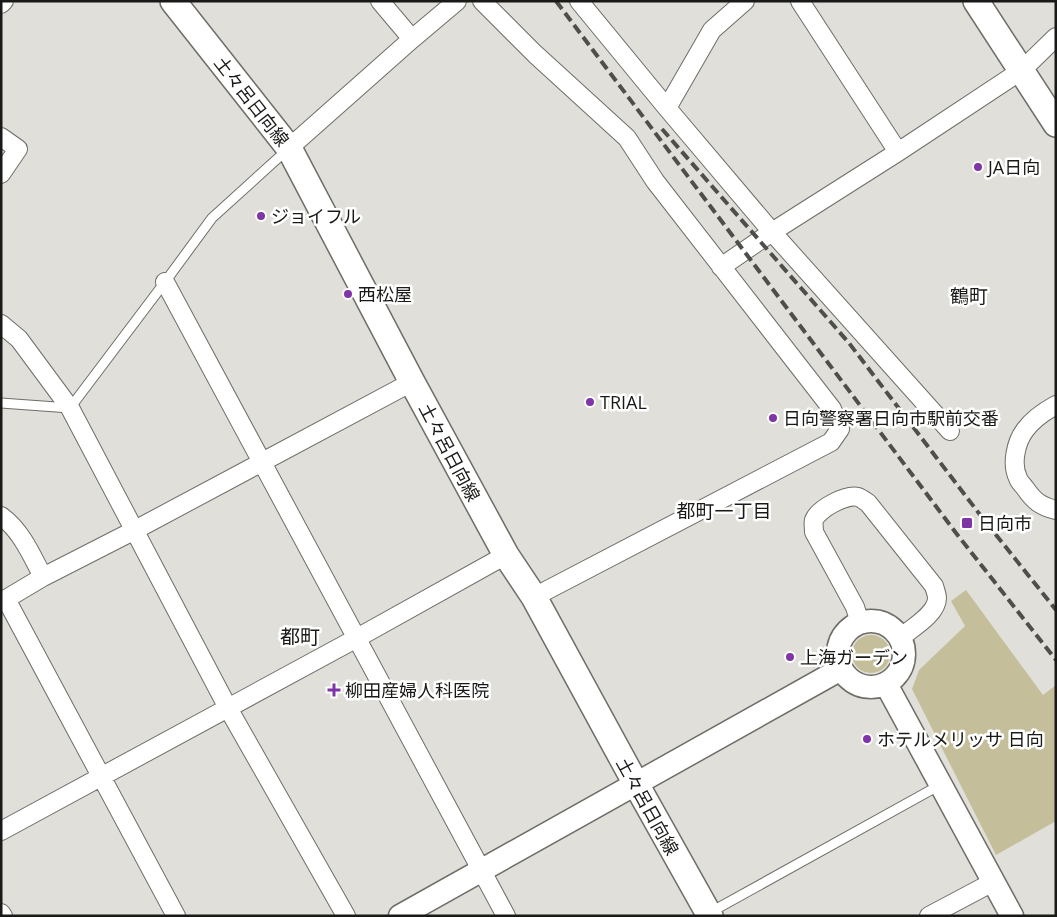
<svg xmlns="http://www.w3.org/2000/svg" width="1057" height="917" font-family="'Open Sans','Noto Sans JP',sans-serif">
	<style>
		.green { fill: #c4bf9a }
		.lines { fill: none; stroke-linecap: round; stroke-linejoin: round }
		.service-casing { stroke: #6e6d67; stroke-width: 11 }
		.minor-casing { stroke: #6e6d67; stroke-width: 20 }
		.tertiary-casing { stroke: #6e6d67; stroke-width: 25 }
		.secondary-casing { stroke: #6e6d67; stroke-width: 28 }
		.service { stroke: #fff; stroke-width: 9 }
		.minor { stroke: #fff; stroke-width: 18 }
		.tertiary { stroke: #fff; stroke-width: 22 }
		.secondary { stroke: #fff; stroke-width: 25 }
		.rail { stroke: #4e4e4b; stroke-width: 4; stroke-dasharray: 10 5; stroke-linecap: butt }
		.poi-dot { fill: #7f35a7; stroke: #fff; stroke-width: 2 }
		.labels { text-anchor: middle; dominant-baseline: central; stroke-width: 5; stroke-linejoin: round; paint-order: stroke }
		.street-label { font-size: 18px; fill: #191917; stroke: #fff }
		.poi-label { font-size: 18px; fill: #191917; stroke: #fff; text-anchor: start }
		.neighbourhood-label { font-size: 19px; fill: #191917; stroke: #fff }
		.quarter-label { font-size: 20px; fill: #191917; stroke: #fff }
	</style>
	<rect width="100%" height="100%" fill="#e0dfd9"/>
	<path class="green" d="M 966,590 L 1043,695 L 1056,685 L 1056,821 L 996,855 L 912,689 L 919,670 L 965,626 L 951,601 Z
		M852 654a19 19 0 1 1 38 0a19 19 0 1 1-38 0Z"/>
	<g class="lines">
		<g class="service-casing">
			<path id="service" d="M 1,403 L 70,408 L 165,282 L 212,218 L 287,150
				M 709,913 L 940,785"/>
		</g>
		<g class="minor-casing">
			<path id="minor" d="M 380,1 L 412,39
				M 482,1 L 535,54 L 627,138 L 655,181 L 832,409 L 840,429 L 831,442 L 534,597
				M 579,1 L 667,108 L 772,232 L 898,152 L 1022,70 L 1056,37
				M 800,1 L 898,152
				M 1,4 L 4,1
				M 667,108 L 712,30 L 745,1
				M 1,137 L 18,149 L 1,174
				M 289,148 L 412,39 L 457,1
				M 721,267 L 772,232 L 950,431
				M 165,282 L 506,916
				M 1,324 L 19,339 L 70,408 L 228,708 L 346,916
				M 1056,405 C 1045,411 1033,419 1025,430 C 1016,442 1011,464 1018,478 C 1019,482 1023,485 1025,488 C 1034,501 1040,506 1056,510
				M 1,516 C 21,530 32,556 43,577
				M 860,623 L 855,607 L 814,532 C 814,528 813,524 814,520 C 818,509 846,494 858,497 C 861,498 865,501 868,503 L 934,586 C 935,590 937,594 937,598 C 937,614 912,628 900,638
				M 1,831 L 357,638 L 506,555
				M 1,913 L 3,916
				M 176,916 L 6,599 L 43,577 L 135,530 L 412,382
				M 929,916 L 993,882"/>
		</g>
		<g class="tertiary-casing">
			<path id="tertiary" d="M838 654a33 33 0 1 1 66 0a33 33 0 1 1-66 0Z
				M 886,684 L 1012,916
				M 400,916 L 841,669"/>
		</g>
		<g class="secondary-casing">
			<path id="secondary" d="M 173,1 L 289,148 L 412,382 L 506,555 L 534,597 L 636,784 L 710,916
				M 976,1 L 1056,124"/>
		</g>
		<use href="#service" class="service"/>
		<use href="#minor" class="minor"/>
		<use href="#tertiary" class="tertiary"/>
		<use href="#secondary" class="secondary"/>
		<path class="rail" d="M 556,1 L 956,533 L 1056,660
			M 662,129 L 849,343 L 981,516 L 1056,610"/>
	</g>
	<g class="poi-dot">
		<circle cx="978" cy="167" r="5"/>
		<circle cx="261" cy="216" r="5"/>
		<circle cx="348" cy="294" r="5"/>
		<circle cx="590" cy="402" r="5"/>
		<circle cx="773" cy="418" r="5"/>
		<rect x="961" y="517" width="12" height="12" rx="2.5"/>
		<circle cx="790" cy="657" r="5"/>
		<path d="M331.5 682.5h5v5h5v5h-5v5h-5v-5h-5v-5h5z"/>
		<circle cx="867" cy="739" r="5"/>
	</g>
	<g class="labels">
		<g class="street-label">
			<text transform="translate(252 101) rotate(52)">土々呂日向線</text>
			<text transform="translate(450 452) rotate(62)">土々呂日向線</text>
			<text transform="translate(648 806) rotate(61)">土々呂日向線</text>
		</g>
		<g class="poi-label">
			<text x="988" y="167">JA日向</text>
			<text x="271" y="216">ジョイフル</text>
			<text x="358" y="294">西松屋</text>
			<text x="600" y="402">TRIAL</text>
			<text x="783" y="418">日向警察署日向市駅前交番</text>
			<text x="978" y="523">日向市</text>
			<text x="800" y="657">上海ガーデン</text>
			<text x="345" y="690">柳田産婦人科医院</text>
			<text x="877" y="739">ホテルメリッサ 日向</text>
		</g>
		<g class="neighbourhood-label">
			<text x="969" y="296">鶴町</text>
			<text x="724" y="511">都町一丁目</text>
		</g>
		<g class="quarter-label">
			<text x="300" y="636">都町</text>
		</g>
	</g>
	<rect width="1057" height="917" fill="none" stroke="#191917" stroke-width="5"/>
</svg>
